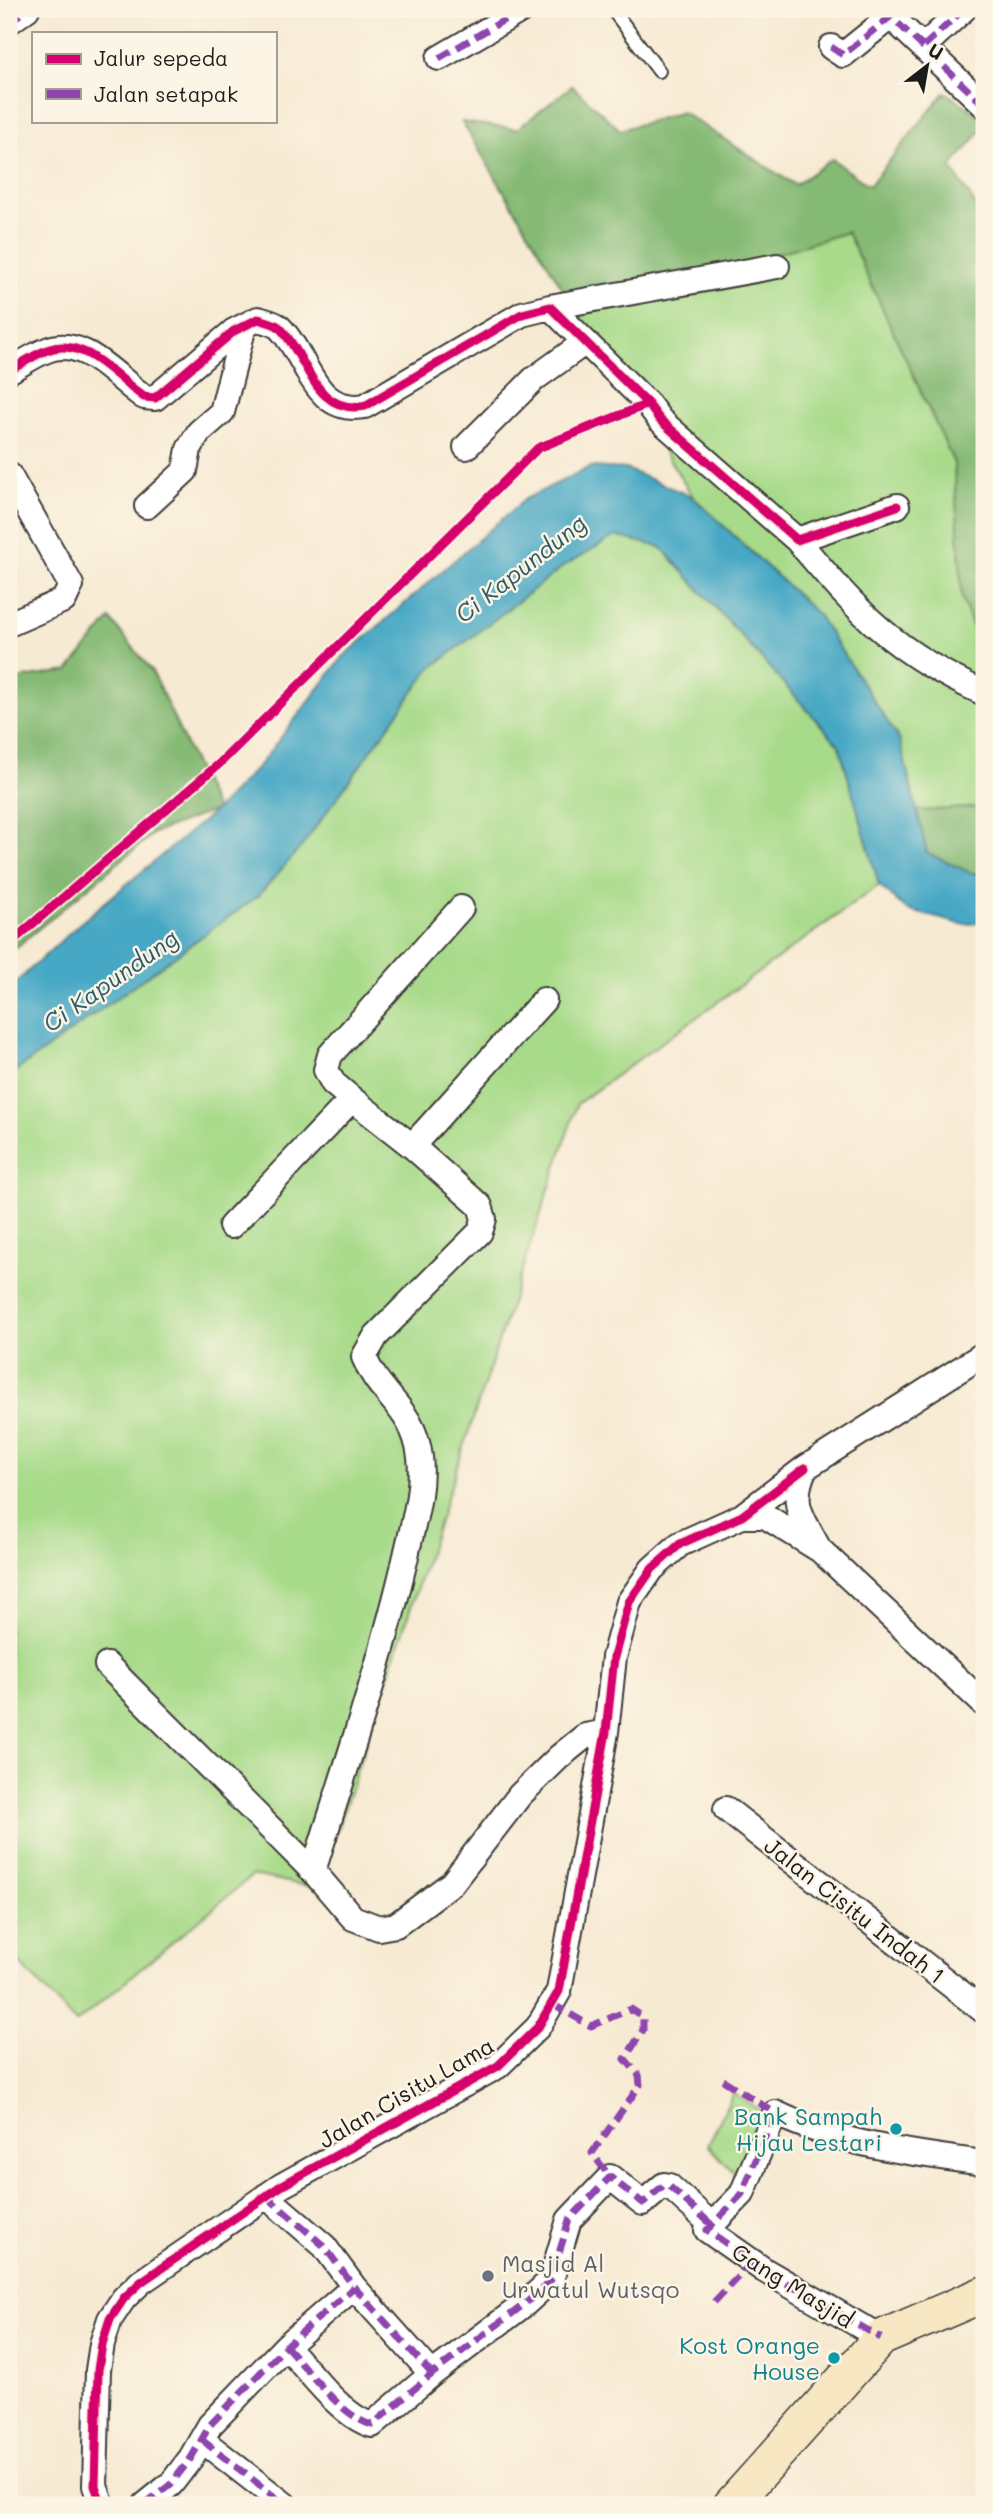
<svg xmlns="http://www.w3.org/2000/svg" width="993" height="2514" font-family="Mali,sans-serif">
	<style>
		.green { fill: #a7da89; stroke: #627b52; stroke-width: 2 }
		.forest { fill: #85ba75; stroke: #506b48; stroke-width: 2 }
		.water { fill: #46a8c5; stroke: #316270; stroke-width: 2 }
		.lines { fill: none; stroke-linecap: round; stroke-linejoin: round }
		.lane-casing { stroke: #3d3b37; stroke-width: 16 }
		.street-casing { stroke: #3d3b37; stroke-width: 28 }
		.secondary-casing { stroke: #3d3b37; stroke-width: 38 }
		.lane { stroke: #fff; stroke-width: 12 }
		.street { stroke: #fff; stroke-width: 24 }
		.secondary { stroke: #f7e8c3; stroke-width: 35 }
		.quiet { stroke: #8e44ad; stroke-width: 7; stroke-dasharray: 14 7; stroke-linecap: butt }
		.cycleway-casing { stroke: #fcf5e5; stroke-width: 13 }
		.cycleway { stroke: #d6006c; stroke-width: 9 }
		.culture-dot { fill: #0f9aa8; stroke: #fcf5e5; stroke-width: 2.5 }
		.worship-dot { fill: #6b7280; stroke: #fcf5e5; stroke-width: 2.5 }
		.labels { text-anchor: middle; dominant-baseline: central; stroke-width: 5; stroke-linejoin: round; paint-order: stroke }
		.street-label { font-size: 23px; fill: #1c1c1c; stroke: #fcf5e5 }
		.culture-label { font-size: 23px; fill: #0d838f; stroke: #fcf5e5; text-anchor: end }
		.worship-label { font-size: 23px; fill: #5b616d; stroke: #fcf5e5; text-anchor: start }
		.water-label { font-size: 24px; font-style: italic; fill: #2f5b68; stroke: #fcf5e5 }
	</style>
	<rect width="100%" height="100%" fill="#fcf5e5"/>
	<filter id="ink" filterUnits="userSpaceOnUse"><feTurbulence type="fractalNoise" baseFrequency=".0143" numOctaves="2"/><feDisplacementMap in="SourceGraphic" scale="14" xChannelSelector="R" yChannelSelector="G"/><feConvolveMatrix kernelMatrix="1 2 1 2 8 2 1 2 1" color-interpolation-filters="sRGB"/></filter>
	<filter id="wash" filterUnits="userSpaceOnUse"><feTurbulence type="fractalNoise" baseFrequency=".00686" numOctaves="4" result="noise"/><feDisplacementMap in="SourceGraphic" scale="28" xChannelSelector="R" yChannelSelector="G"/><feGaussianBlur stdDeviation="1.57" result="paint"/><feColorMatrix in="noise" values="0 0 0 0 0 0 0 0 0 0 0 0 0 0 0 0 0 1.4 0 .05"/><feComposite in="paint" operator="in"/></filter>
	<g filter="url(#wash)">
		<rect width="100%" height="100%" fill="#f7ead3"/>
		<path class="green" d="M 847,232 L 954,463 L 962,598 L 984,657 L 984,807 L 917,811 L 899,741 L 818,615 L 693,497 L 578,314 Z
			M 615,536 L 661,547 L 839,745 L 879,885 L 577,1104 L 318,1888 L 253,1875 L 76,2023 L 9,1952 L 9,1076 L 259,895 L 302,846 L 430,669 L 564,566 Z
			M 733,2093 L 769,2116 L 743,2182 L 708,2145 Z"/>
		<path class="forest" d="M 572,86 L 620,130 L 682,112 L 795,185 L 832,159 L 869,186 L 945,92 L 984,118 L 984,127 L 951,167 L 984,218 L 984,657 L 962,598 L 954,463 L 847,232 L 578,314 L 462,122 L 517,129 Z
			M 110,619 L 152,671 L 216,810 L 154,833 L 9,953 L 9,680 L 68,671 Z
			M 984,807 L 984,874 L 971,873 L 927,853 L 917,811 Z"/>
		<path class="water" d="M 590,467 L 626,469 L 693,497 L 818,615 L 900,741 L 927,853 L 971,873 L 984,874 L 984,923 L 961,924 L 907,910 L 879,885 L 839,745 L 661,547 L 615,536 L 564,566 L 430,669 L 302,846 L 259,895 L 9,1076 L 9,989 L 79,924 L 216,810 L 261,763 L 343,657 L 525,499 Z"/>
	</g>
	<g filter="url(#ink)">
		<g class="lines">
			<g class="lane-casing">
				<path id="lane" d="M 612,9 L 659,71"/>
			</g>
			<g class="street-casing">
				<path id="street" d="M 883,9 L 984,105
					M 9,22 L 27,9
					M 924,46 L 964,9
					M 831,47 L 843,55 L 890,17
					M 439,58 L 523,9
					M 550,307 L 777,266
					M 9,371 C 21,364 34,355 47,350 C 84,335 116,378 144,397 L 155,398 L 234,331 L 258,319 C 265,321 274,323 279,327 C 309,357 313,415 365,406 L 522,314 L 550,307 L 648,404 L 660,420 L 797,540 L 897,506
					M 466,447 L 534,379 L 584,343
					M 9,475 L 71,585 L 64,600 L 9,624
					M 147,506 L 185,471 L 189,449 L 199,432 L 222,412 L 244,326
					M 797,540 C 860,614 893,652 984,693
					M 352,1099 L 412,1146
					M 231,1226 L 352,1099 L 333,1083 L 326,1070 L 330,1055 L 461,908
					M 742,1516 L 765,1516 L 820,1550 L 984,1704
					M 818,1547 C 801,1516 789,1502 805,1468 L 984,1354
					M 107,1665 L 313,1871 L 353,1918 L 379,1928 L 396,1925 L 452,1883 L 520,1795 L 559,1757 L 585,1736 L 606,1732
					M 726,1809 L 984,2011
					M 313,1871 C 346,1767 381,1663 406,1556 C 413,1524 424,1489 420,1457 C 414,1408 380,1397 364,1357 L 376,1336 L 480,1232 L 484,1219 L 480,1206 L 412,1146 L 544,1000
					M 266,2196 L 324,2246 L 354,2287 L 432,2374
					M 881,2338 L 764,2270 L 707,2230 L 742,2194 L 775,2113 C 842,2145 911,2153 984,2163
					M 286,2346 C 308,2370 342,2417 372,2425 L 432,2374 L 526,2303 L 551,2280 L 569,2220 L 610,2177 L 643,2203 L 664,2185 L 669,2186 L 712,2225
					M 202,2440 L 285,2505
					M 102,2505 L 95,2486 L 98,2370 L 102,2344 L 110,2319 L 124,2298 L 141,2282 L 281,2186 L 498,2066 L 538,2027 L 559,1991 L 606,1732 L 614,1657 L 629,1602 L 652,1569 L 680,1544 L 742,1516 L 805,1468
					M 145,2505 L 171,2484 L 191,2458 L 210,2425 L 286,2346 L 354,2287"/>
			</g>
			<g class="secondary-casing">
				<path id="secondary" d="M 731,2505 L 881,2338 L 984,2294"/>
			</g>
			<use href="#lane" class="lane"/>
			<use href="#street" class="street"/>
			<use href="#secondary" class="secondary"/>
			<path class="quiet" d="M 883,9 L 984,105
				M 9,22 L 27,9
				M 924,46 L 964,9
				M 831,47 L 843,55 L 890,17
				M 439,58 L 523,9
				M 552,2004 L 591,2026 L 631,2009 L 643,2017 L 643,2030 L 625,2059 L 639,2075 L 640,2085 L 592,2153 L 610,2177
				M 723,2080 L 775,2113 L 742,2194 L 707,2230 L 764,2270 L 881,2338
				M 266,2196 L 324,2246 L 354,2287 L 432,2374
				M 714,2302 L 752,2262
				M 286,2346 C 308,2370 342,2417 372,2425 L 432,2374 L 526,2303 L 551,2280 L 569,2220 L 610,2177 L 643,2203 L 664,2185 L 669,2186 L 712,2225
				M 202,2440 L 285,2505
				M 145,2505 L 171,2484 L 191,2458 L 210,2425 L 286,2346 L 354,2287"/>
			<g class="cycleway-casing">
				<path id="cycleway" d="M 9,371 C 21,364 34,355 47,350 C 84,335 116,378 144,397 L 155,398 L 234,331 L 258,319 C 265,321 274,323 279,327 C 309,357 313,415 365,406 L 522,314 L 550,307 L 648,404 L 660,420 L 797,540 L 897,506
					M 9,944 L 219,764 L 538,448 L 648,404
					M 102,2505 L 95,2486 L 98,2370 L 102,2344 L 110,2319 L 124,2298 L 141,2282 L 281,2186 L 498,2066 L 538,2027 L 559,1991 L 606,1732 L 614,1657 L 629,1602 L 652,1569 L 680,1544 L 742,1516 L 805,1468"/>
			</g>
			<use href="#cycleway" class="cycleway"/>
		</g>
	</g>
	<g class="culture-dot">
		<circle cx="896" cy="2129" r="7"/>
		<circle cx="834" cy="2358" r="7"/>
	</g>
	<circle class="worship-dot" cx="488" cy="2276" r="7"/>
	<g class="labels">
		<g class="street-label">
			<text transform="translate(855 1910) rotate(38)">Jalan Cisitu Indah 1</text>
			<text transform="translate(406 2092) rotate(-30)">Jalan Cisitu Lama</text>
			<text transform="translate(793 2285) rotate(32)">Gang Masjid</text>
		</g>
		<g class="culture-label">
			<text x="882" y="2116">Bank Sampah<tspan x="882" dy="26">Hijau Lestari</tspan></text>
			<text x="820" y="2345">Kost Orange<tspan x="820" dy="26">House</tspan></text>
		</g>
		<g class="worship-label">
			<text x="502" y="2263">Masjid Al<tspan x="502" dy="26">Urwatul Wutsqo</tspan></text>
		</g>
		<g class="water-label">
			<text transform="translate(520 568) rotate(-38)">Ci Kapundung</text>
			<text transform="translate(110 980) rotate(-35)">Ci Kapundung</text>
		</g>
	</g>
	<rect width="993" height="2514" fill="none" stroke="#fcf5e5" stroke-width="35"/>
	<rect x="32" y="32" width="245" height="91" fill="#fcf5e5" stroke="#a29e95" stroke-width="2"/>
	<rect x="46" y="54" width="35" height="10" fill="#d6006c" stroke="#a29e95" stroke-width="2"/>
	<text x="94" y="66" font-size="21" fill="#1c1c1c">Jalur sepeda</text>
	<rect x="46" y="89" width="35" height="10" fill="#8e44ad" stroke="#a29e95" stroke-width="2"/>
	<text x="94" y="102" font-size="21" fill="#1c1c1c">Jalan setapak</text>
	<g transform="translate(927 66) rotate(31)" stroke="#fcf5e5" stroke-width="5" paint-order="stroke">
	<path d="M0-5L12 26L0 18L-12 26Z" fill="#1c1c1c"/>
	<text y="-10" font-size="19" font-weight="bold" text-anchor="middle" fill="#1c1c1c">U</text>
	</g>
</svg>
